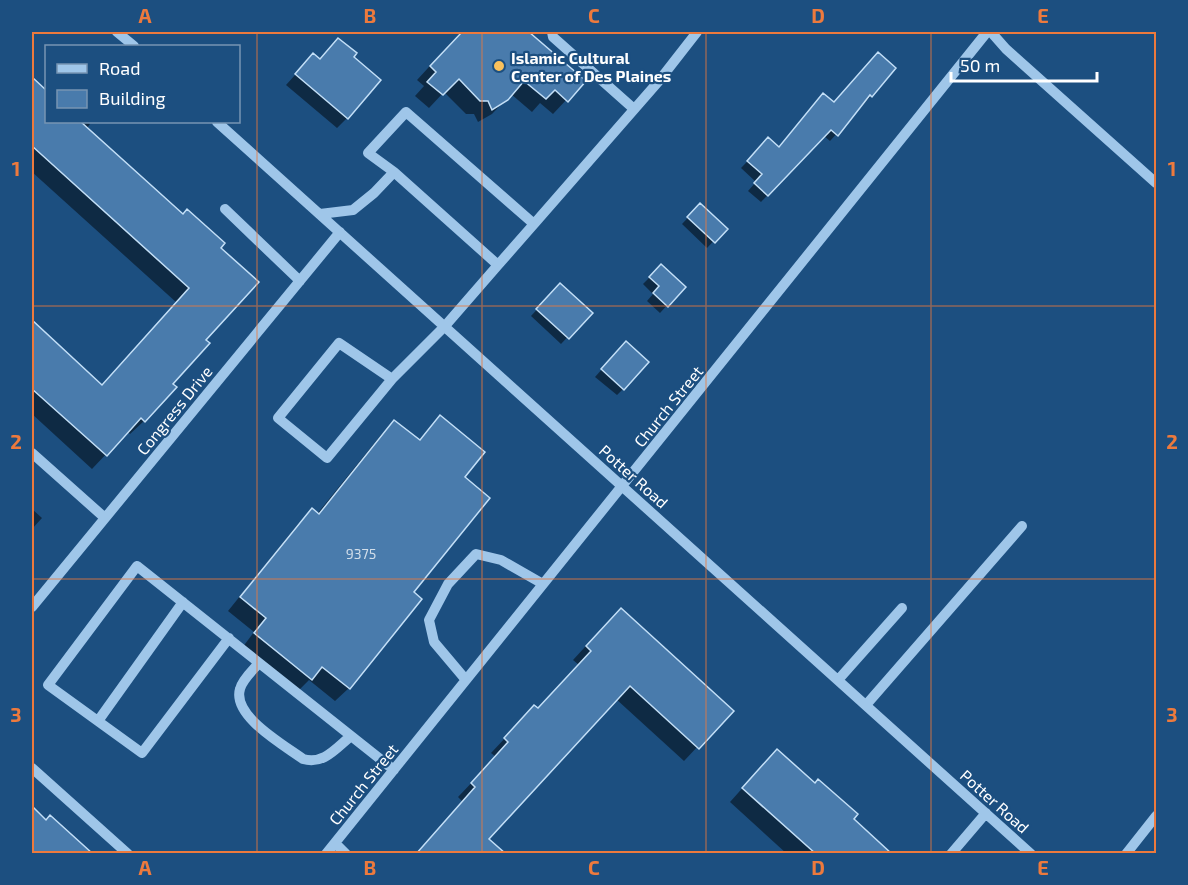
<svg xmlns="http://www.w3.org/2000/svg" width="1188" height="885" font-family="'Exo 2',sans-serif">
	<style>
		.shadow { fill: #0007 }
		.building { fill: #497bac; stroke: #c3dff7; stroke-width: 1.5 }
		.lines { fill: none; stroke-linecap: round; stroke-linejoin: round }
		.minor { stroke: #9fc6e9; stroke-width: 10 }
		.grid { fill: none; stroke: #ed7a3d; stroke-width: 1.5; stroke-opacity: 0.55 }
		.poi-dot { fill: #fac15c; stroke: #1c4f80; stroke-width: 2 }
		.labels { text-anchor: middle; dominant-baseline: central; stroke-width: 4.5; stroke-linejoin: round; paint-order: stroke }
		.number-label { font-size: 14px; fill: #d2deea }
		.poi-label { font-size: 16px; font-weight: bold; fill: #fff; stroke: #1c4f80; text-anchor: start }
		.street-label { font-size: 16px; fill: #fff; stroke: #1c4f80 }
		.neatline { fill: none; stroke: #ed7a3d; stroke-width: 2 }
		.grid-label { font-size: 20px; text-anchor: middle; font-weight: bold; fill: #ed7a3d }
	</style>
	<rect width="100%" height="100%" fill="#1c4f80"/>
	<path class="shadow" d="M 461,32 L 526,32 L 584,81 L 553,114 L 540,103 L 532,112 L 511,94 L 492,114 L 478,122 L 474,114 L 466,114 L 444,92 L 429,108 L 415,96 L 424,86 L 417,80 Z
		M 313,55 L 319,60 L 352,57 L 347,118 L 337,128 L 286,85 Z
		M 871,61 L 871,96 L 830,141 L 824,136 L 761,202 L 748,191 L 756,182 L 741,168 L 768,140 L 778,149 L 834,103 Z
		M 32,79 L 46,92 L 46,122 L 87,122 L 90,124 L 87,128 L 219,248 L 204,340 L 144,421 L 130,434 L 127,432 L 92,469 L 32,414 L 32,322 L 102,386 L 177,303 L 32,172 Z
		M 700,205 L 725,229 L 707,248 L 682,224 Z
		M 661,266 L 684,287 L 660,313 L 647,301 L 653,294 L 643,284 Z
		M 553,292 L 590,313 L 561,344 L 531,316 Z
		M 619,350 L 623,389 L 617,395 L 595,377 Z
		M 440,417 L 412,593 L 349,688 L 335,701 L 309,680 L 297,692 L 242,648 L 254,632 L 228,611 L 298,524 L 312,510 L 317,514 L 381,435 L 395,422 L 418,441 Z
		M 32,509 L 42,518 L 32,529 Z
		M 607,623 L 731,711 L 684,761 L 616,699 L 487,839 L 504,854 L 416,854 L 463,802 L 458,797 L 496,757 L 491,753 L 521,721 L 537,710 L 579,665 L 573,660 Z
		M 763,765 L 852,819 L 887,854 L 787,854 L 730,802 Z
		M 32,808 L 46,821 L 82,854 L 32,854 Z"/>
	<path class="building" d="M 462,32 L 529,32 L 586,81 L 568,102 L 555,90 L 546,99 L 524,81 L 508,100 L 492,110 L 488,101 L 480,101 L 459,79 L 443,95 L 427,82 L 436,72 L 430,66 Z
		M 338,38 L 357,53 L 354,57 L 381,80 L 348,119 L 295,74 L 313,53 L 320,59 Z
		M 878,52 L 896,68 L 872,97 L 870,95 L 838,136 L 831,130 L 768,196 L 754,183 L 762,174 L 747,161 L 768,137 L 779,147 L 823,93 L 834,102 Z
		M 32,77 L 46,90 L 46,122 L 81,122 L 183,214 L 187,209 L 225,243 L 221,248 L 259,282 L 206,340 L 210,343 L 173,384 L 177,387 L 145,422 L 141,418 L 107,456 L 32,389 L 32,320 L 102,385 L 189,288 L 32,146 Z
		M 700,203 L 728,229 L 715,243 L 687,217 Z
		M 661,264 L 686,287 L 668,307 L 653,293 L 659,286 L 649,277 Z
		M 560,283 L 593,313 L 569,339 L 536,309 Z
		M 626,341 L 649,362 L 624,390 L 601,369 Z
		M 440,415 L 485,452 L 465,477 L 490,498 L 414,592 L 422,599 L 350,689 L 322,667 L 312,680 L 254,633 L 266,618 L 240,597 L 312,508 L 319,514 L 394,420 L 420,440 Z
		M 621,608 L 734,711 L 699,749 L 630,686 L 489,839 L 506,854 L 416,854 L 475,787 L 471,783 L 508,742 L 504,738 L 534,705 L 538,708 L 591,651 L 586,646 Z
		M 777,749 L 815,783 L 818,779 L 858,814 L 854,819 L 892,854 L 816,854 L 742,788 Z
		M 32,806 L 46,820 L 50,815 L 93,854 L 32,854 Z"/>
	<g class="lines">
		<path class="minor" d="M 117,32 L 134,46
			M 552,32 L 553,37 L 634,109
			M 991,32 L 1006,49 L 1156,183
			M 217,122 L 1031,854
			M 394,172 L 368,153 L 406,112 L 534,224 L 498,265
			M 225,209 L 300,281
			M 320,214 L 353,210 L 374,193 L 394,172 L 498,265 L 445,326 L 392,379 L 327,458 L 278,418 L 339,343 L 392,379
			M 534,224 L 658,82 L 697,32
			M 32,453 L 105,518
			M 32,607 L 340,232
			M 229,638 L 142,753 L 48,685 L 137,566 C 222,634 308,701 394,770
			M 259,663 C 253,670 242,680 240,689 C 232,716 284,745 303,759 C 324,765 336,748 351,736
			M 466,680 L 434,642 L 429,620 L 448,584 L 476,554 L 501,560 L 543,584
			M 838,680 L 902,608
			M 866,705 L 1022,526
			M 98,721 L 183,602
			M 32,768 L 128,854
			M 335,843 L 346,854
			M 326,854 L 987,32
			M 951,854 L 986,813
			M 1126,854 L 1156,816"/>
	</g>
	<path class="grid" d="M 257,32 L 257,854M 482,32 L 482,854M 706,32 L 706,854M 931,32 L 931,854M 32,306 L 1156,306M 32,579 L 1156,579"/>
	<circle class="poi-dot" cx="499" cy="66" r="6"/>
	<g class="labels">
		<g class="number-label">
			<text x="361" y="553">9375</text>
		</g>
		<g class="poi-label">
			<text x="511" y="57">Islamic Cultural<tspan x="511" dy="18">Center of Des Plaines</tspan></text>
		</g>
		<g class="street-label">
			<text transform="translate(668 406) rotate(-51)">Church Street</text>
			<text transform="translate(174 410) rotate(-51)">Congress Drive</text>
			<text transform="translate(634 476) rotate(42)">Potter Road</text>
			<text transform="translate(363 784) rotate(-51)">Church Street</text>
			<text transform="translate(995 801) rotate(42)">Potter Road</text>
		</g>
	</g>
	<rect width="1188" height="885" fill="none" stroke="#1c4f80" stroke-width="66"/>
	<rect x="45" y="45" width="195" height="78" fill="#1c4f80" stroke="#7795b3" stroke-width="1.5"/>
	<rect x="57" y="64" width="30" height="9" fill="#9fc6e9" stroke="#7795b3" stroke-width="1.5"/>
	<text x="99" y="75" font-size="18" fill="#ffffff">Road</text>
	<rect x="57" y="90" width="30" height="18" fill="#497bac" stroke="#7795b3" stroke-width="1.5"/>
	<text x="99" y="105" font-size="18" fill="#ffffff">Building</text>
	<path d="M951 72v9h146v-9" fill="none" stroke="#ffffff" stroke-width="3"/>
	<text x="960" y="72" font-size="18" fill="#ffffff" stroke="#1c4f80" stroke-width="4.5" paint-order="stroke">50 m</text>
	<rect x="33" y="33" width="1122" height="819" class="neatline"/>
	<g class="grid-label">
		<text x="145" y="23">A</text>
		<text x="370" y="23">B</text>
		<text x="594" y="23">C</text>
		<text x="818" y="23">D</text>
		<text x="1043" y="23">E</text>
		<text x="16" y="176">1</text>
		<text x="1172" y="176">1</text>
		<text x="16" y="449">2</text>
		<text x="1172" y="449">2</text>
		<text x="16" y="722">3</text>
		<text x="1172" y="722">3</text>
		<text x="145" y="875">A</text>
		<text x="370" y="875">B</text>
		<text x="594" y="875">C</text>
		<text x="818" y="875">D</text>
		<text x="1043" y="875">E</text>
	</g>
</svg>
